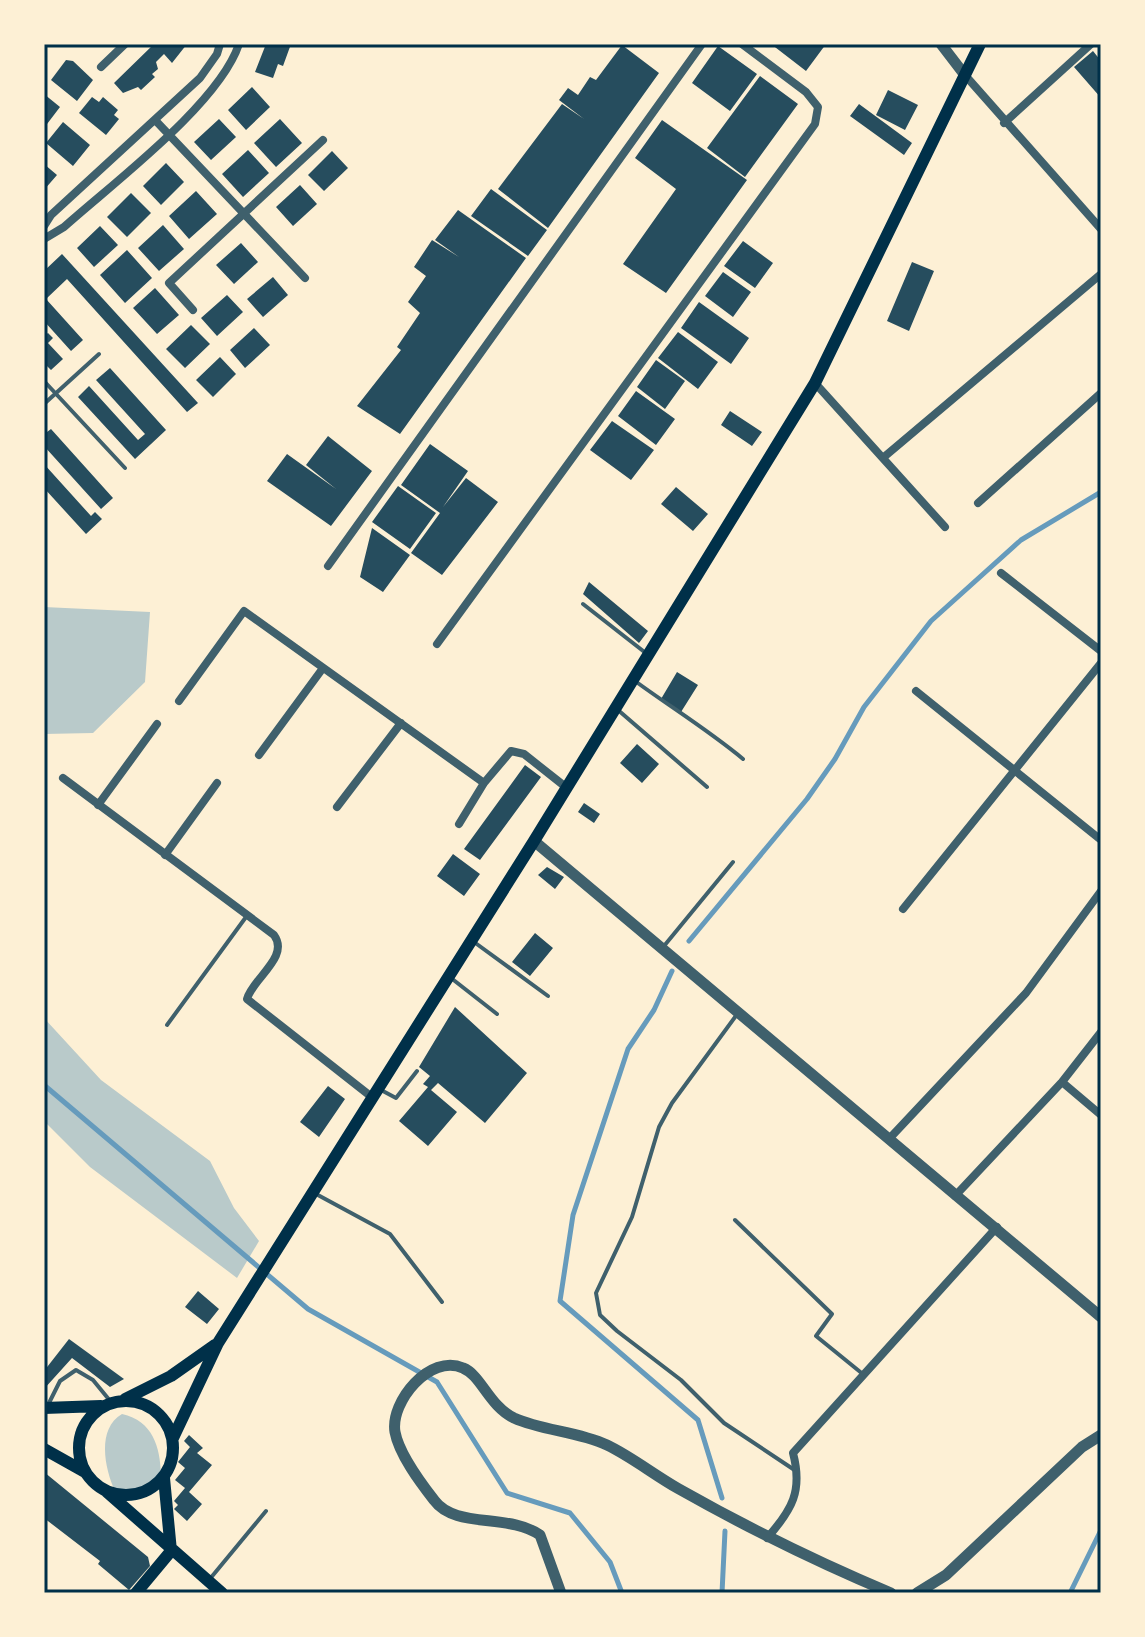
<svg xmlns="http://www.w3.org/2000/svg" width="1145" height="1637" font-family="'Source Sans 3',sans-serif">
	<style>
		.green { fill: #b9caca }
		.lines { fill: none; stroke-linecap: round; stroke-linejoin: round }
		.stream { stroke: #669bbc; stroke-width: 5 }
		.building { fill: #264d5e }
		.service { stroke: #3f606c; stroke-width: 4 }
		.minor { stroke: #3f606c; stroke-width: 8 }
		.tertiary { stroke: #3f606c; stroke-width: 11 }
		.secondary { stroke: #003049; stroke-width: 12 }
		.neatline { fill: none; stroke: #003049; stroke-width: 3 }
	</style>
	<rect width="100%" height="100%" fill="#fdf0d5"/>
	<path class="green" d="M 44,607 L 150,612 L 145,682 L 93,733 L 44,734 Z
		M 44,1018 L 101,1080 L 210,1161 L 234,1208 L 259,1241 L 237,1278 L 90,1167 L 44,1121 Z
		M 122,1414 C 153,1421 160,1447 161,1474 C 147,1492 138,1498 115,1491 C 105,1470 96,1429 122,1414 Z"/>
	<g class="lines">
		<path class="stream" d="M 689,941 L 807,799 L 835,759 L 864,707 L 931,621 L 1021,540 L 1101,492
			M 672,971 L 654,1010 L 628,1049 L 573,1215 L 560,1301 L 698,1420 L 722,1498
			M 44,1085 L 308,1309 L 437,1382 L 507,1493 L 570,1513 L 610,1562 L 622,1593
			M 722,1593 L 725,1531
			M 1070,1593 L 1101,1530"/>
	</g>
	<path class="building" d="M 154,44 L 187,44 L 172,63 L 164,54 L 156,62 L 158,69 L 152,74 L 155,77 L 141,90 L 138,87 L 123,93 L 114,83 Z
		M 266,44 L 291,44 L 283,66 L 278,64 L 273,78 L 255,72 Z
		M 771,44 L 826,44 L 806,71 Z
		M 622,45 L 659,73 L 548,228 L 498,189 L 562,104 L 584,119 L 559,100 L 568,88 L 578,95 L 590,77 L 596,80 Z
		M 718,46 L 757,74 L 730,111 L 692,83 Z
		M 1093,51 L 1101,61 L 1101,98 L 1074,67 Z
		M 66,60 L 73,61 L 93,80 L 77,101 L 51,80 Z
		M 760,76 L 798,104 L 745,177 L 707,148 Z
		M 252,87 L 270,107 L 246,130 L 228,110 Z
		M 888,90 L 918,105 L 905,130 L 876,115 Z
		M 44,94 L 60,107 L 44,128 Z
		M 92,97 L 99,102 L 103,97 L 118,110 L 114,115 L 119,119 L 106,135 L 79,113 Z
		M 859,104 L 912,143 L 904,155 L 850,116 Z
		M 219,119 L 236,137 L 211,160 L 194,142 Z
		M 280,119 L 302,143 L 276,167 L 254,143 Z
		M 662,120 L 747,180 L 666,293 L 623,264 L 676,189 L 635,158 Z
		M 63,122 L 90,145 L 73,166 L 46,143 Z
		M 248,150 L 269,173 L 243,197 L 222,174 Z
		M 332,151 L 348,168 L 324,191 L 308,175 Z
		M 166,163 L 184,182 L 161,205 L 143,186 Z
		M 44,164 L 57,175 L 44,190 Z
		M 300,185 L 317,204 L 293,226 L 276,207 Z
		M 491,189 L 547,230 L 528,256 L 471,216 Z
		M 196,191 L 217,214 L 189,239 L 169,216 Z
		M 131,193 L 151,213 L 127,237 L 107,217 Z
		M 458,210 L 526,258 L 400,434 L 357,406 L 401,350 L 397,347 L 420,313 L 408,302 L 426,276 L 414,267 L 432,240 L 459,257 L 435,240 Z
		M 163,225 L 184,249 L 159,271 L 138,248 Z
		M 100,226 L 118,245 L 94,267 L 77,248 Z
		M 743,241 L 773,263 L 755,288 L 724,266 Z
		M 241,243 L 258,262 L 234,284 L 216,265 Z
		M 127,250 L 152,278 L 125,303 L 100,275 Z
		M 62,254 L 198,403 L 187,412 L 67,279 L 46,299 L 83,340 L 71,351 L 44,321 L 44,271 Z
		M 912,262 L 934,271 L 909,331 L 887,321 Z
		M 723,272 L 751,292 L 733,317 L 705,296 Z
		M 273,277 L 288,295 L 263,317 L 247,299 Z
		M 155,288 L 179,315 L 157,334 L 133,308 Z
		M 227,295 L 243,312 L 217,336 L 201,318 Z
		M 699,302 L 749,338 L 731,364 L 681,328 Z
		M 191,325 L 210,344 L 185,368 L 166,349 Z
		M 254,328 L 270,345 L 245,368 L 230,350 Z
		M 678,332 L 718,362 L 698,389 L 658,358 Z
		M 48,333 L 53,338 L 48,343 L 63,359 L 51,370 L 44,363 L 44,336 Z
		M 220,357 L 236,374 L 213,397 L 196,380 Z
		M 656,360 L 685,381 L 665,409 L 637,387 Z
		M 110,368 L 166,430 L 135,459 L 78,397 L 89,386 L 138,440 L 145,434 L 96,380 Z
		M 636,391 L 675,419 L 656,445 L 618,416 Z
		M 730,411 L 762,432 L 752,446 L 721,425 Z
		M 612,421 L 654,450 L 631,480 L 590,450 Z
		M 44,429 L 47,432 L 51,429 L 113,498 L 101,509 L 44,446 Z
		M 328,436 L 372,471 L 331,526 L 267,481 L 287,454 L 336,489 L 306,465 Z
		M 430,444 L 468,471 L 443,507 L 466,478 L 498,502 L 442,575 L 411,553 L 440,513 L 401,485 Z
		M 44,464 L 91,516 L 95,512 L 102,519 L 86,534 L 44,488 Z
		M 398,486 L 436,513 L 410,549 L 372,522 Z
		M 676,487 L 708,514 L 693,531 L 661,504 Z
		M 372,528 L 410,555 L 383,592 L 360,577 Z
		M 589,582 L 648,631 L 639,643 L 583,594 Z
		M 677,672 L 698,685 L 681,712 L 661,699 Z
		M 637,744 L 659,764 L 642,783 L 620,763 Z
		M 525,765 L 541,777 L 480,860 L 464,849 Z
		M 584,803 L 600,814 L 594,823 L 578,812 Z
		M 453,854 L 480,874 L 464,896 L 437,876 Z
		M 547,867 L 564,877 L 555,889 L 538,875 Z
		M 535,933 L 553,948 L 530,976 L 512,962 Z
		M 455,1007 L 527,1073 L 485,1123 L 438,1083 L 431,1090 L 457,1112 L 428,1146 L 399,1121 L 428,1087 L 423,1084 L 430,1076 L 419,1067 Z
		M 328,1086 L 345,1099 L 319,1137 L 300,1122 Z
		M 198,1291 L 219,1309 L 207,1324 L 185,1307 Z
		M 69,1339 L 124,1379 L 110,1387 L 72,1358 L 44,1389 L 44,1371 Z
		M 189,1435 L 203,1448 L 197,1453 L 212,1465 L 189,1492 L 202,1504 L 187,1521 L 174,1509 L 178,1505 L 174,1501 L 185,1488 L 175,1480 L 185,1468 L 178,1462 L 190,1447 L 184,1441 Z
		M 44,1472 L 148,1557 L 150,1566 L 129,1590 L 98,1564 L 100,1561 L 44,1518 Z"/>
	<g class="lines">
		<path class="service" d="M 44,381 L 125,468
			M 44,404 L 99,354
			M 583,604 L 647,654
			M 635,681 C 672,708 708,730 743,759
			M 618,710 L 707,787
			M 474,942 L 548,996
			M 664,946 L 733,862
			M 451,978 L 497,1014
			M 738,1013 L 672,1103 L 659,1127 L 632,1217 L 596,1293 L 600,1315 L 617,1331 L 681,1380 L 724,1423 L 796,1471
			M 167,1025 L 246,917
			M 381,1090 L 396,1098 L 417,1071
			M 316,1194 L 390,1234 L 442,1302
			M 735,1220 L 832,1314 L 816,1336 L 864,1375
			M 47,1407 L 60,1381 L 76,1370 L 93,1380 L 111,1402
			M 209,1580 L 266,1511"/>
		<path class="minor" d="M 101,67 L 125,44
			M 964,74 L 1101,229
			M 155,120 L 305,278
			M 1004,123 L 1091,44
			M 44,226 L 51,215 L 200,78 L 217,54 L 220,44
			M 44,239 L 64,227 C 113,183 219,104 239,44
			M 193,310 L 169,283 L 323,140
			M 815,383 L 945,527
			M 884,457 L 1101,274
			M 978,503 L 1101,393
			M 328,566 L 702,44
			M 1001,573 L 1101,651
			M 437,644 L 815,124 L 818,107 L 806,92 L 742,44
			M 916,691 L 1101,840
			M 179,701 L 244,611 L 484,783
			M 259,755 L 323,668
			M 63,778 L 274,935 C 290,957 253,978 247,999 L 373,1098
			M 98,805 L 157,724
			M 337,807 L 401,723
			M 459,824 L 484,783 L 511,751 L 524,754 L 567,788
			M 165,855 L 217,783
			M 903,909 L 1101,663
			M 1062,1082 L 1101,1115
			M 889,1139 L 1026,993 L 1101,891
			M 955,1196 L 1062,1082 L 1101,1032
			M 767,1538 C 792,1510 803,1491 793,1453 L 997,1227"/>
		<path class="tertiary" d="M 941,44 L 964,74
			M 534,841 L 1101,1317
			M 561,1593 L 540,1535 C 508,1513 455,1529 434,1500 C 420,1482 399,1454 395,1432 C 390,1402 430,1353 463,1368 C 481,1375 489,1406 514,1418 C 543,1431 577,1431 607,1445 C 632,1457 654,1475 679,1489 C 748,1528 817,1562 891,1593
			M 917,1593 L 946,1575 L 1082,1447 L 1101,1435"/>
		<path class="secondary" d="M 125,1399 L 171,1376 L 215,1345
			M79 1448a47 47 0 1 1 94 0a47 47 0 1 1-94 0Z
			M 44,1408 L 101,1406
			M 173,1438 L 218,1343 L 534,841 L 815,383 L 980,44
			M 44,1449 L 85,1472
			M 164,1478 L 171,1551
			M 107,1492 L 222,1593
			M 136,1593 L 171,1551"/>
	</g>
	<rect width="1145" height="1637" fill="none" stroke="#fdf0d5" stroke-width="92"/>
	<rect x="46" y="46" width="1053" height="1545" class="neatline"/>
</svg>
